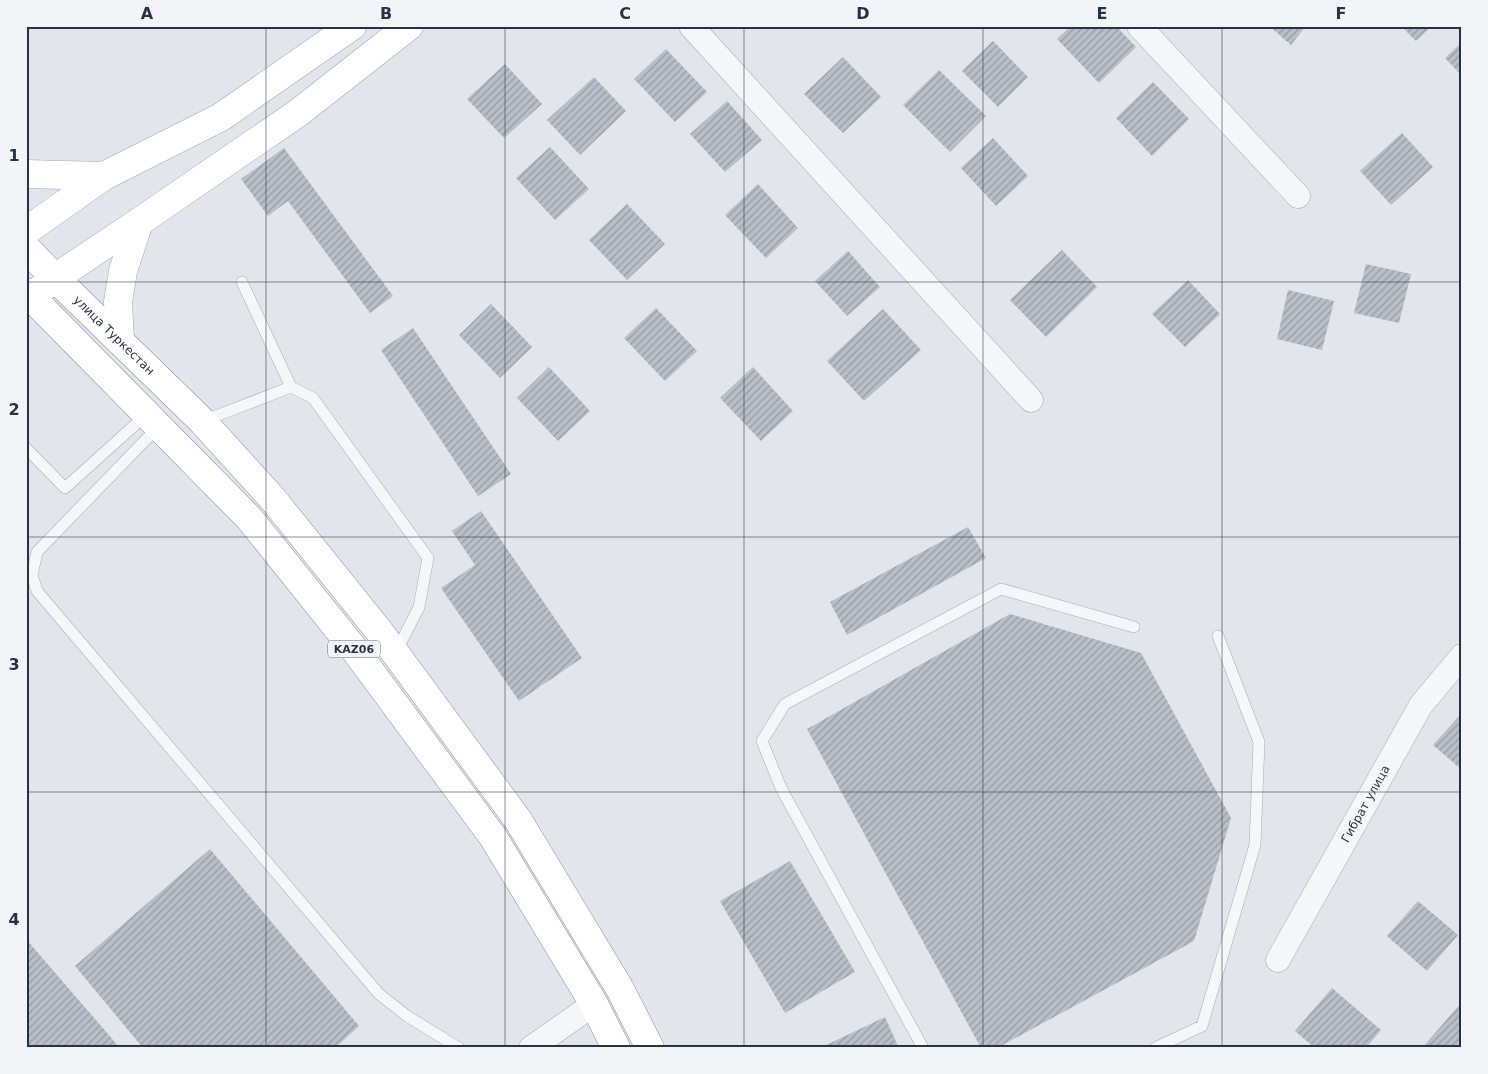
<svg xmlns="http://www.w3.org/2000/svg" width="1488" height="1074" font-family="'DejaVu Sans',sans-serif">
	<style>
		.building { fill: url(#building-hatch) }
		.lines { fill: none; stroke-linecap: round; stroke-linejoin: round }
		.lane-casing { stroke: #a7acb4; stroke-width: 12 }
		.street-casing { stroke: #a7acb4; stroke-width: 25 }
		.primary-casing { stroke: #a1a9b6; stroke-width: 29 }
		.highway-casing { stroke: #8992a1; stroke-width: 29 }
		.lane { stroke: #f5f6f8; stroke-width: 11 }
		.street { stroke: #f5f6f8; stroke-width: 24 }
		.primary { stroke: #fff; stroke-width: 28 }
		.highway { stroke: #fff; stroke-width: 28 }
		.grid { fill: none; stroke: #2a3242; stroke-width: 1; stroke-opacity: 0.55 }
		.labels { text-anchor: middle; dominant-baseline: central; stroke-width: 4; stroke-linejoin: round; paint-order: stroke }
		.shield { fill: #f2f4f7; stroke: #666c78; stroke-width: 1 }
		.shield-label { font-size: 11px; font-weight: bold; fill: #2a3242 }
		.street-label { font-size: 12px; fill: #2a3242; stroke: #f2f4f7 }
		.neatline { fill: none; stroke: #2a3242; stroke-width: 2 }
		.grid-label { font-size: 16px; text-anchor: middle; font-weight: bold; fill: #2a3242 }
	</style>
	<defs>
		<pattern id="building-hatch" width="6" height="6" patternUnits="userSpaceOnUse" patternTransform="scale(1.25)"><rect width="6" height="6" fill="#b9bec7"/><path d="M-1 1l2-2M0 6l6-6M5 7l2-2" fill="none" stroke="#979ba3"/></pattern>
	</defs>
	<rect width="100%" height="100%" fill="#e2e5ea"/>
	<path class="building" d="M 1071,26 L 1116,26 L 1136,47 L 1099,83 L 1057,39 Z
		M 1269,26 L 1306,26 L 1291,45 Z
		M 1401,26 L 1432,26 L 1416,41 Z
		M 993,41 L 1028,77 L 998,107 L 962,71 Z
		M 1462,42 L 1462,76 L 1445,58 Z
		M 666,49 L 707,92 L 675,122 L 634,79 Z
		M 843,57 L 881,97 L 843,133 L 804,94 Z
		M 505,64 L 542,104 L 504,138 L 467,99 Z
		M 939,70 L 986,116 L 950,152 L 903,105 Z
		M 594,77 L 626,111 L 580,155 L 547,120 Z
		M 1153,82 L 1189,119 L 1152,156 L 1116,118 Z
		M 727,101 L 762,140 L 725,172 L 690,134 Z
		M 1402,133 L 1433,167 L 1391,205 L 1360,171 Z
		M 993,138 L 1028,176 L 996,206 L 961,168 Z
		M 550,147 L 589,189 L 555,220 L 516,178 Z
		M 284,148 L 393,296 L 370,313 L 288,201 L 268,216 L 241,179 Z
		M 758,184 L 798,228 L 766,258 L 725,215 Z
		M 627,204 L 665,244 L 627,280 L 589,240 Z
		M 1062,250 L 1097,287 L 1046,337 L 1010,300 Z
		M 848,251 L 880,287 L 847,316 L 815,281 Z
		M 1366,264 L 1411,274 L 1399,323 L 1354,313 Z
		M 1188,280 L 1220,314 L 1185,347 L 1152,314 Z
		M 1288,290 L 1334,301 L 1322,350 L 1277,339 Z
		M 491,304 L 532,347 L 500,378 L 459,335 Z
		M 656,308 L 697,351 L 665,381 L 624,338 Z
		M 883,309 L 921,350 L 864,401 L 827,361 Z
		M 413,328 L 511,474 L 478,496 L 381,350 Z
		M 549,367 L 590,411 L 558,441 L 517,398 Z
		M 753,367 L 793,411 L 761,441 L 720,398 Z
		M 481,511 L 582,658 L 519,701 L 441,588 L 475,565 L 452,531 Z
		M 968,527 L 986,558 L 847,635 L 830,602 Z
		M 1010,614 L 1141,653 L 1231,818 L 1194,941 L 997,1048 L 981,1048 L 807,729 Z
		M 1462,713 L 1462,770 L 1433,745 Z
		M 210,849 L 359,1026 L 335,1048 L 143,1048 L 75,966 Z
		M 790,861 L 855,972 L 785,1013 L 720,901 Z
		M 1418,901 L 1458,935 L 1427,971 L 1387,936 Z
		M 26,939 L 120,1048 L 26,1048 Z
		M 1332,988 L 1381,1030 L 1366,1048 L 1315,1048 L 1295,1031 Z
		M 1462,1002 L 1462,1048 L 1422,1048 Z
		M 885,1017 L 899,1048 L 820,1048 Z"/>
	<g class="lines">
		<g class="lane-casing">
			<path id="lane" d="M 242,282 L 291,387
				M 203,421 L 291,387 L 313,398 L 428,558 L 419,607 L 396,652
				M 159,426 L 37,552 L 32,575 L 37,591 L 379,994 L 407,1016 L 459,1048
				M 26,448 L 65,488 L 147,414
				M 923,1048 L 781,788 L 762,741 L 785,704 L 1001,589 L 1134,627
				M 1155,1048 L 1202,1026 L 1255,845 L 1259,742 L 1218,636"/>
		</g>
		<g class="street-casing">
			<g id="street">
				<path d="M 691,26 L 1031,400"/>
				<path d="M 1139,26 L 1298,196"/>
				<path id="s1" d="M 1278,960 L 1421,705 L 1462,656"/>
				<path d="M 531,1048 L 594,1004"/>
			</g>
		</g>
		<g class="primary-casing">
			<path id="primary" d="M 26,174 L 104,176
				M 26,231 L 104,176 L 221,117 L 352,26
				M 31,297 L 55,278 L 139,222 L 298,113 L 409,26
				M 120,341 L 118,302 L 123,271 L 139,222"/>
		</g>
		<g class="highway-casing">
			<g id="highway">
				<path id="s2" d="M 26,248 L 55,278 L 202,421 L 272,498 L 379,631 L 518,820 L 620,989 L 650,1048"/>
				<path d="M 26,292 L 249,518 L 354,649 L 493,837 L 594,1004 L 616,1048"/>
			</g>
		</g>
		<use href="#lane" class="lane"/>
		<use href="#street" class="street"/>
		<use href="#primary" class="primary"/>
		<use href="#highway" class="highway"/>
	</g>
	<path class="grid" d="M 266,26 L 266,1048M 505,26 L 505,1048M 744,26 L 744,1048M 983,26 L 983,1048M 1222,26 L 1222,1048M 26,282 L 1462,282M 26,537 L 1462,537M 26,792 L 1462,792"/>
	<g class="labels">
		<rect class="shield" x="328" y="640.5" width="52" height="17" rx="4"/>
		<g class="shield-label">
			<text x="354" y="649">KАZ06</text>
		</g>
		<g class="street-label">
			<text stroke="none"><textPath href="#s2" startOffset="124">улица Туркестан</textPath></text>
			<text stroke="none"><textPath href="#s1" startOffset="179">Гибрат улица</textPath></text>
		</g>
	</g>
	<rect width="1488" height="1074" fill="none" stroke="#f2f4f7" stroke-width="55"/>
	<rect x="28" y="28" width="1432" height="1018" class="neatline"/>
	<g class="grid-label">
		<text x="147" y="19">A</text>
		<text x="386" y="19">B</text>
		<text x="625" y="19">C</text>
		<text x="863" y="19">D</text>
		<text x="1102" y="19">E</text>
		<text x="1341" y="19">F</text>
		<text x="14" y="161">1</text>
		<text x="14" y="415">2</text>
		<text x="14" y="670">3</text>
		<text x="14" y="925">4</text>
	</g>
</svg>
